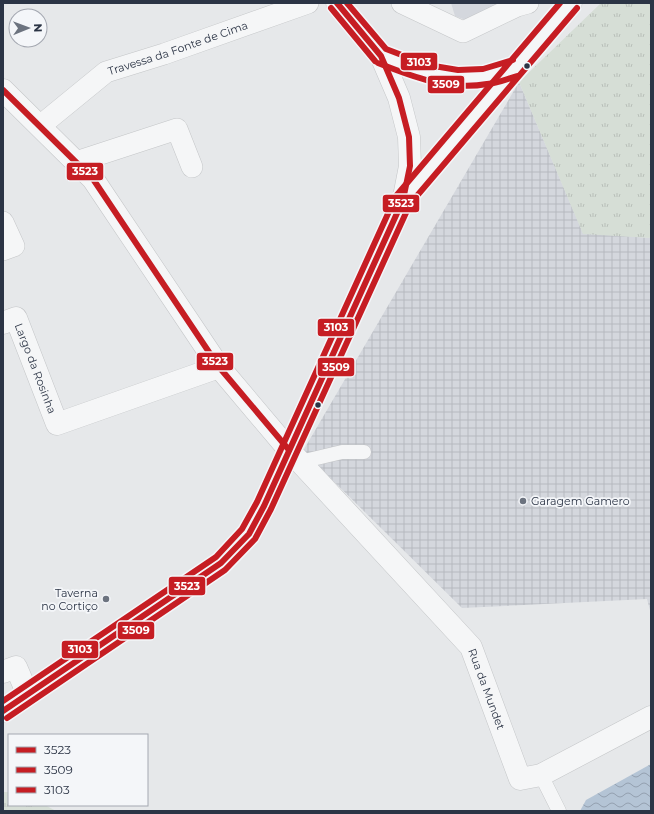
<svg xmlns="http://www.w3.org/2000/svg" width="654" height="814" font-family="Montserrat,sans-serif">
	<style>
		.built { fill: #d4d7dd }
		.industrial { fill: url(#industrial-grid) }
		.grass { fill: url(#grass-tufts) }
		.water { fill: url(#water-waves) }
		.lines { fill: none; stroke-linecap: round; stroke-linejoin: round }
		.service-casing { stroke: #c4c6c8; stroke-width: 15 }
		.pedestrian-casing { stroke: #c4c6c8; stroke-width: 22 }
		.minor-casing { stroke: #c4c6c8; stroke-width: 23 }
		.tertiary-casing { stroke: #c4c6c8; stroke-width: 23 }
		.service { stroke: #f5f6f7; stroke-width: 14 }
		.pedestrian { stroke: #f5f6f7; stroke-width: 21 }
		.minor { stroke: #f5f6f7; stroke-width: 22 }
		.tertiary { stroke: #f5f6f7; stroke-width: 22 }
		.bus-1-casing { stroke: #f4f6f9; stroke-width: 9 }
		.bus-2-casing { stroke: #f4f6f9; stroke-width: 9 }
		.bus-3-casing { stroke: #f4f6f9; stroke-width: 9 }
		.bus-1 { stroke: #c61d23; stroke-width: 6 }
		.bus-2 { stroke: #c61d23; stroke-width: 6 }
		.bus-3 { stroke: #c61d23; stroke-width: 6 }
		.bus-dot { fill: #2b3445; stroke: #f4f6f9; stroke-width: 1.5 }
		.poi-dot { fill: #6c737f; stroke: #f4f6f9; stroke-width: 1.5 }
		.labels { text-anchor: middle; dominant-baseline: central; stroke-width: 3.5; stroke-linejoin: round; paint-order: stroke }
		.street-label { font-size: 11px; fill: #2b3445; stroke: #f4f6f9 }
		.poi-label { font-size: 11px; fill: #2b3445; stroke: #f4f6f9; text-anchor: start }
		.line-badge { stroke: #f4f6f9; stroke-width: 1.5 }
		.badge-label { font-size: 11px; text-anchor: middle; font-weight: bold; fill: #fff }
	</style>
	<defs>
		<pattern id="industrial-grid" width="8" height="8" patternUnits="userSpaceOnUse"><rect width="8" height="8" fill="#d4d7dd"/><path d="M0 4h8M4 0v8" fill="none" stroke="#b6b9bf"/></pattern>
		<pattern id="grass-tufts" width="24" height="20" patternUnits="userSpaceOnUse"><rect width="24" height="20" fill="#d6ded6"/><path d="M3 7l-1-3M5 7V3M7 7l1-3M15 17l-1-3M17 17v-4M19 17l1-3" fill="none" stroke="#b8bfb9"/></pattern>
		<pattern id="water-waves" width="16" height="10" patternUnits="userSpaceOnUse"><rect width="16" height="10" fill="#b4c4d5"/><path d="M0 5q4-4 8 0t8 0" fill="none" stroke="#93a0af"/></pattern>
	</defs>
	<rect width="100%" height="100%" fill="#e6e8ea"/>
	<path class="built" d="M 451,3 L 504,3 L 471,22 L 455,16 Z"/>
	<path class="industrial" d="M 519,82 L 583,233 L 651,238 L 651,614 L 647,599 L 462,608 L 303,451 Z"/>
	<path class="grass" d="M 601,3 L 651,3 L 651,238 L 583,234 L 519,82 Z
		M 3,792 L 9,792 L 9,805 L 45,805 L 56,811 L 3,811 Z"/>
	<path class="water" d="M 651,764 L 651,811 L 580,811 L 586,800 Z"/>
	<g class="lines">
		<g class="service-casing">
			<path id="service" d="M 300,462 L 342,452 L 364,452
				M 541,775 L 559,811"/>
		</g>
		<g class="pedestrian-casing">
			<g id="pedestrian">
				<path d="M 402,3 L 463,32 L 517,6 L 528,3"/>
				<path id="s1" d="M 40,126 L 106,72 L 164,54 L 308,3"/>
				<path d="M 76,162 L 177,129 L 192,167"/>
				<path d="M 3,222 L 14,246 L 3,250"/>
			</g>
		</g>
		<g class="minor-casing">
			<g id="minor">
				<path id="s2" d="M 3,323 L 16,318 L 57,424 L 219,367"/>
				<path id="s3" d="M 289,450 L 471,647 L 520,779 L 541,775 L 651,717"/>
				<path d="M 3,672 L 16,667 L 28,695"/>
			</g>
		</g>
		<g class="tertiary-casing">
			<path id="tertiary" d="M 337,3 L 381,56 L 399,98 L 409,137 L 410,166 L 404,197
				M 381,56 C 415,69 445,81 482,77 C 493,76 504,71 515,68
				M 3,90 L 93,179 L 219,367 L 289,450
				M 3,711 L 221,563 L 249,534 L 264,506 L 403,200 L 571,3"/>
		</g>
		<use href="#service" class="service"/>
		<use href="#pedestrian" class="pedestrian"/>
		<use href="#minor" class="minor"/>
		<use href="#tertiary" class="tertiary"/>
		<g class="bus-1-casing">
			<path id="bus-1" d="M 3,90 L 93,179 L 219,367 L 289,450
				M 3,711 L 221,563 L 249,534 L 264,506 L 403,200 L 410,166 L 409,137 L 399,98 L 381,56 L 337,3"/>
		</g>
		<g class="bus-2-casing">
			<path id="bus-2" d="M 331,8 L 375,61
				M 378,63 C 413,77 450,91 487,84 C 498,83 507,79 517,76
				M 7,718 L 225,570 L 255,539 L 271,509 L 410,204 L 577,8"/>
		</g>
		<g class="bus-3-casing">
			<path id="bus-3" d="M 347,3 L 386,49 L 428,65 L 458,70 L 483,69 L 513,60
				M 3,701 L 216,557 L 242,529 L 257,502 L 396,196 L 560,3"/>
		</g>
		<use href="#bus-1" class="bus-1"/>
		<use href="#bus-2" class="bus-2"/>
		<use href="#bus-3" class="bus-3"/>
	</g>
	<g class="bus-dot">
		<circle cx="527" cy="66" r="3.5"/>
		<circle cx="318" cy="405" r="3.5"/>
	</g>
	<g class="poi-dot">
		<circle cx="523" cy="501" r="4"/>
		<circle cx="106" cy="599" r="4"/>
	</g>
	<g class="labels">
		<g class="street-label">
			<text stroke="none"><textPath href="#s1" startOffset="161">Travessa da Fonte de Cima</textPath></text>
			<text stroke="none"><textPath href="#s2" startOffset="68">Largo da Rosinha</textPath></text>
			<text stroke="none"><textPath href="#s3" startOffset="313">Rua da Mundet</textPath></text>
		</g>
		<g class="poi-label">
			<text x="531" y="501">Garagem Gamero</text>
			<text x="98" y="593" text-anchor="end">Taverna<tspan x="98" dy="13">no Cortiço</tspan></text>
		</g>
	</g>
	<g class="line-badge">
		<rect x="400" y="52" width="38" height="19" rx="4" fill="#c61d23"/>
		<rect x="427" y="75" width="38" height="19" rx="4" fill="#c61d23"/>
		<rect x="66" y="162" width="38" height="19" rx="4" fill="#c61d23"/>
		<rect x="382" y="194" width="38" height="19" rx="4" fill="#c61d23"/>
		<rect x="317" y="318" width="38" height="19" rx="4" fill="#c61d23"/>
		<rect x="196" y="352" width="38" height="19" rx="4" fill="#c61d23"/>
		<rect x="317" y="357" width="38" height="20" rx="4" fill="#c61d23"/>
		<rect x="168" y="576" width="38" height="20" rx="4" fill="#c61d23"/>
		<rect x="117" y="621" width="38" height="19" rx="4" fill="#c61d23"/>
		<rect x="61" y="640" width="38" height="19" rx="4" fill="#c61d23"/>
	</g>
	<g class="badge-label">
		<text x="419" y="66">3103</text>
		<text x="446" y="88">3509</text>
		<text x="85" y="175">3523</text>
		<text x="401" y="207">3523</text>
		<text x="336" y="331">3103</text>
		<text x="215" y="365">3523</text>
		<text x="336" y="371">3509</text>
		<text x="187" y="590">3523</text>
		<text x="136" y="634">3509</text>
		<text x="80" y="653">3103</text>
	</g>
	<rect width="654" height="814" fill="none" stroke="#2b3445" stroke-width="8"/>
	<rect x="8" y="734" width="140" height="72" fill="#f4f6f9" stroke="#a4a8b1"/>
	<rect x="16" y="747" width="20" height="6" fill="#c61d23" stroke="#a4a8b1"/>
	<text x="44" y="754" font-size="12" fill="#2b3445">3523</text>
	<rect x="16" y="767" width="20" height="6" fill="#c61d23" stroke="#a4a8b1"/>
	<text x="44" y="774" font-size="12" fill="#2b3445">3509</text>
	<rect x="16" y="787" width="20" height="6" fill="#c61d23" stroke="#a4a8b1"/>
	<text x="44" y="794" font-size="12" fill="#2b3445">3103</text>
	<g transform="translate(28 28) rotate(89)"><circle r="19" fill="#f4f6f9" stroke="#a4a8b1"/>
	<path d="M0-3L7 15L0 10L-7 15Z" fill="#6c737f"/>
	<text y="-6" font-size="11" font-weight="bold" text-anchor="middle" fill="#2b3445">N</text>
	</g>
</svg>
